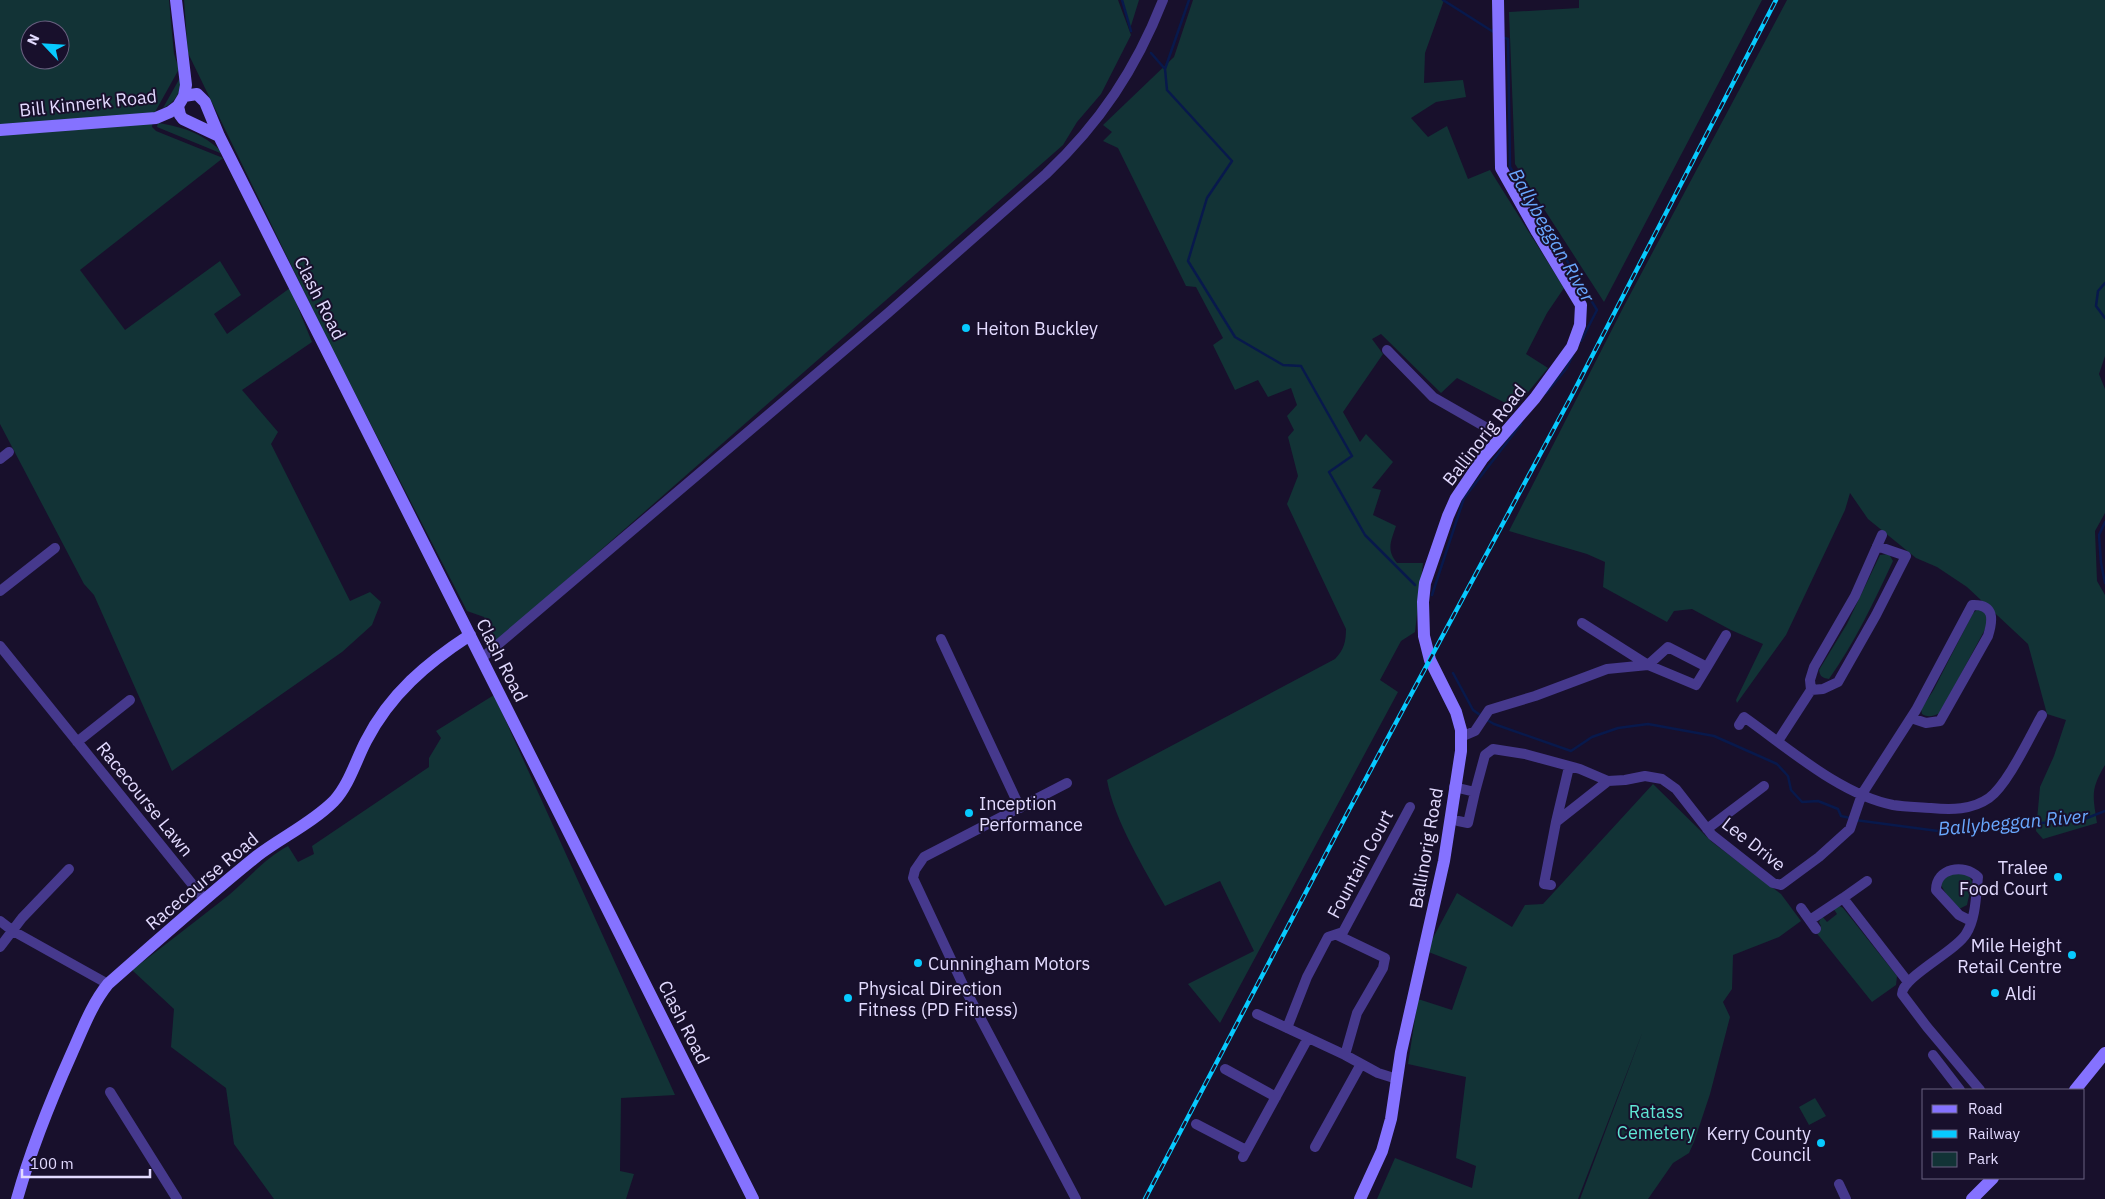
<svg xmlns="http://www.w3.org/2000/svg" width="2105" height="1199" font-family="'IBM Plex Sans',sans-serif">
	<style>
		.green { fill: #123336; fill-rule: evenodd }
		.lines { fill: none; stroke-linecap: round; stroke-linejoin: round }
		.stream { stroke: #08194c; stroke-width: 2.5 }
		.street { stroke: #46398d; stroke-width: 10 }
		.secondary { stroke: #8572ff; stroke-width: 12 }
		.rail-casing { stroke: #07caff; stroke-width: 4.5 }
		.rail { stroke: #18102c; stroke-width: 2.5; stroke-dasharray: 8; stroke-linecap: butt }
		.poi-dot { fill: #07caff; stroke: #18102c; stroke-width: 2 }
		.labels { text-anchor: middle; dominant-baseline: central; stroke-width: 4; stroke-linejoin: round; paint-order: stroke }
		.street-label { font-size: 18px; fill: #e3dbff; stroke: #18102c }
		.poi-label { font-size: 18px; fill: #e3dbff; stroke: #18102c; text-anchor: start }
		.park-label { font-size: 18px; fill: #5fe6d4; stroke: #18102c }
		.water-label { font-size: 19px; font-style: italic; fill: #69a8ff; stroke: #18102c }
	</style>
	<rect width="100%" height="100%" fill="#18102c"/>
	<path class="green" d="M 0,0 L 169,0 L 174,54 L 179,69 L 155,112 L 163,108 L 181,76 C 180,99 174,103 154,113 L 152,127 L 156,131 L 223,158 L 80,270 L 125,330 L 220,261 L 241,295 L 214,314 L 227,334 L 290,288 L 312,342 L 242,390 L 278,432 L 271,444 L 350,601 L 370,592 L 381,602 L 372,625 L 342,652 L 172,771 L 94,595 L 84,584 L 0,424 ZM 30,30 L 60,30 L 60,60 L 30,60 Z
		M 184,0 L 1118,0 L 1131,35 L 1101,94 L 1077,122 L 1063,145 L 497,641 L 484,617 L 467,611 L 327,339 L 188,53 Z
		M 1123,0 L 1139,0 L 1130,29 L 1123,1 Z
		M 1193,0 L 1444,0 L 1425,53 L 1424,83 L 1463,80 L 1466,97 L 1436,102 L 1411,118 L 1428,137 L 1447,126 L 1468,179 L 1490,170 L 1564,288 L 1547,313 L 1526,354 L 1548,368 L 1515,408 L 1457,378 L 1441,393 L 1381,334 L 1372,339 L 1383,354 L 1343,412 L 1360,442 L 1366,434 L 1393,462 L 1372,488 L 1381,490 L 1373,515 L 1396,526 C 1391,541 1386,550 1397,563 L 1423,563 L 1415,632 L 1401,641 L 1380,680 L 1398,692 L 1220,1023 L 1188,984 L 1254,951 L 1220,881 L 1165,906 C 1145,870 1114,820 1107,780 L 1335,659 C 1344,650 1346,641 1346,629 L 1287,504 L 1298,476 L 1288,437 L 1294,430 L 1287,416 L 1297,405 L 1291,388 L 1268,397 L 1258,380 L 1235,390 L 1213,345 L 1223,338 L 1196,287 L 1186,286 L 1118,148 L 1103,141 L 1112,132 L 1103,125 L 1174,57 Z
		M 1579,0 L 1762,0 L 1604,302 L 1515,164 L 1509,12 L 1579,8 Z
		M 1787,0 L 2105,0 L 2105,356 L 2099,374 L 2105,389 L 2105,513 L 2095,531 L 2097,581 L 2105,595 L 2105,765 C 2090,790 2093,796 2097,823 L 2043,839 L 2036,831 L 2040,787 L 2054,756 L 2066,720 L 2047,714 L 2028,644 L 1967,587 L 1937,567 L 1916,558 L 1868,519 L 1850,493 L 1845,510 L 1786,635 L 1737,703 L 1736,700 L 1763,644 L 1731,630 L 1692,609 L 1674,611 L 1667,622 L 1603,587 L 1605,562 L 1587,554 L 1509,531 L 1624,306 Z
		M 158,123 C 185,127 206,135 225,155 L 157,127 Z
		M 1889,554 L 1893,561 C 1874,602 1855,642 1829,679 C 1823,678 1820,677 1819,670 L 1847,624 L 1880,555 Z
		M 1978,609 L 1987,614 L 1990,620 L 1940,713 C 1934,716 1928,718 1922,714 L 1921,709 L 1933,691 L 1973,613 Z
		M 494,695 L 675,1095 L 621,1098 L 620,1171 L 634,1174 L 626,1199 L 274,1199 L 234,1144 L 226,1088 L 171,1047 L 174,1009 L 132,970 C 165,945 197,920 229,895 C 249,878 264,859 288,846 L 298,862 L 314,854 L 312,846 L 429,767 L 429,758 L 441,738 L 436,731 Z
		M 1653,784 L 1712,842 L 1781,894 L 1801,921 L 1779,937 L 1733,955 L 1732,989 L 1723,1002 L 1730,1017 L 1710,1094 L 1694,1142 L 1689,1153 L 1673,1163 L 1648,1199 L 1580,1199 L 1643,1031 L 1578,1199 L 1377,1199 L 1395,1158 L 1472,1188 L 1476,1166 L 1456,1158 L 1466,1077 L 1408,1064 L 1418,999 L 1452,1010 L 1467,967 L 1426,951 L 1457,893 L 1512,927 L 1525,905 L 1543,904 Z
		M 1960,873 L 1969,875 L 1972,882 L 1967,905 L 1959,909 L 1951,903 L 1941,885 L 1946,874 Z
		M 1838,905 L 1843,908 L 1897,976 L 1896,985 L 1872,1002 L 1815,931 L 1821,926 L 1819,922 L 1822,916 L 1827,922 L 1837,914 L 1833,908 Z
		M 1815,1098 L 1826,1116 L 1809,1125 L 1799,1107 Z"/>
	<g class="lines">
		<path class="stream" d="M 1122,0 L 1131,31
			M 1443,0 L 1495,33
			M 1505,38 L 1508,39 L 1510,167 L 1597,310 L 1581,341
			M 1151,53 L 1165,69 L 1167,90 L 1232,161 L 1207,198 L 1188,261 L 1235,337 L 1283,365 L 1301,366 L 1352,456 L 1329,472 L 1365,535 L 1415,585
			M 1165,69 L 1189,0
			M 2105,283 L 2098,291 L 2096,306 L 2105,318
			M 1546,393 L 1566,369 L 1573,355
			M 2105,522 L 2099,535 L 2101,563 L 2105,583
			M 1432,595 L 1464,498 L 1521,424
			M 1453,673 L 1473,710 L 1483,717
			M 1487,720 L 1494,724 L 1571,751 L 1592,737 L 1618,728 L 1648,724 L 1714,736 L 1777,764 L 1788,776 L 1791,790 L 1802,802 L 1818,801 L 1838,809 L 1841,816 L 1850,818
			M 1855,820 L 1938,831 L 2082,820 L 2105,811"/>
		<path class="street" d="M 1387,350 L 1433,397 L 1501,436
			M 0,459 L 9,452
			M 0,591 L 55,548
			M 941,639 L 1020,808
			M 0,646 L 205,900
			M 482,658 L 888,313 L 1046,174 C 1100,123 1136,69 1163,0
			M 1707,667 L 1726,635
			M 1811,690 L 1823,689 L 1838,682 L 1876,615 L 1906,556 L 1877,546
			M 1739,725 L 1744,717 C 1788,748 1841,795 1893,805 C 1906,807 1919,807 1931,808 C 1951,810 1972,810 1989,798 C 2008,784 2030,736 2042,715
			M 1461,737 L 1475,731 L 1489,710 L 1535,696 L 1607,669 L 1648,665 L 1696,685 L 1707,667 L 1668,647 L 1648,665 L 1582,623
			M 1778,741 L 1811,690 L 1810,680 L 1814,667 L 1855,596 L 1882,535
			M 77,742 L 130,700
			M 1067,783 L 924,857 L 915,870 L 913,878 L 964,987 L 1076,1199
			M 1454,787 L 1475,792 L 1485,755 L 1493,749 L 1525,754 L 1580,769 L 1608,781 L 1625,780 L 1645,776 L 1662,779 L 1676,789 L 1712,835 L 1773,883 L 1781,885 L 1819,857 L 1850,829 L 1862,794 L 1916,710 L 1972,605 C 1995,604 1993,620 1988,636 L 1940,721 L 1926,723 L 1911,718
			M 1458,821 L 1468,823 L 1475,792
			M 1556,822 L 1569,767
			M 1707,829 L 1764,786
			M 1551,885 L 1544,884 L 1556,822 L 1608,781
			M 1843,898 L 1867,881
			M 1801,908 L 1816,929
			M 1810,920 L 1843,898 L 1908,982
			M 0,921 L 13,931 L 108,984
			M 1971,921 L 1959,915 L 1936,890 C 1936,868 1964,863 1978,877 C 1976,894 1976,919 1966,934 C 1956,951 1902,977 1902,994 L 1927,1027 L 1980,1090
			M 1337,935 L 1385,958 L 1383,968 L 1357,1013 L 1345,1055
			M 0,947 L 22,918 L 69,869
			M 1257,1014 L 1345,1055 L 1378,1073 L 1397,1079
			M 1287,1028 L 1307,977 L 1328,937 L 1343,932 L 1410,807
			M 1933,1055 L 1960,1090
			M 1225,1069 L 1276,1097
			M 110,1092 L 177,1199
			M 1196,1124 L 1246,1150
			M 1315,1147 L 1361,1064
			M 1243,1157 L 1308,1038
			M 1839,1184 L 1846,1199"/>
		<path class="secondary" d="M 176,0 L 186,85 L 184,96 L 178,106 L 180,115 L 183,119 L 219,136
			M 184,96 L 197,94 L 205,102 L 219,136 L 753,1199
			M 0,130 L 156,118 L 170,112 L 178,106
			M 2075,1090 L 2105,1053
			M 17,1199 C 31,1149 50,1102 71,1055 C 82,1031 91,1005 108,984 C 157,941 206,897 257,856 C 282,837 312,823 334,801 C 349,785 356,760 366,741 C 390,694 427,663 470,635
			M 1360,1199 L 1382,1151 L 1391,1119 L 1401,1052 L 1444,861 L 1461,751 L 1461,730 L 1456,712 L 1430,660 L 1424,636 L 1423,602 L 1425,583 L 1448,516 L 1456,498 L 1483,458 L 1535,398 L 1572,347 L 1580,325 L 1581,305 L 1537,232 L 1501,168 L 1498,0
			M 1972,1199 L 1993,1178"/>
		<g class="rail-casing">
			<path id="rail" d="M 1145,1199 L 1349,810 L 1572,395 L 1776,0"/>
		</g>
		<use href="#rail" class="rail"/>
	</g>
	<g class="poi-dot">
		<circle cx="966" cy="328" r="5"/>
		<circle cx="969" cy="813" r="5"/>
		<circle cx="2058" cy="877" r="5"/>
		<circle cx="2072" cy="955" r="5"/>
		<circle cx="918" cy="963" r="5"/>
		<circle cx="1995" cy="993" r="5"/>
		<circle cx="848" cy="998" r="5"/>
		<circle cx="1821" cy="1143" r="5"/>
	</g>
	<g class="labels">
		<g class="street-label">
			<text transform="translate(88 103) rotate(-6)">Bill Kinnerk Road</text>
			<text transform="translate(320 298) rotate(63)">Clash Road</text>
			<text transform="translate(1484 435) rotate(-52)">Ballinorig Road</text>
			<text transform="translate(502 660) rotate(63)">Clash Road</text>
			<text transform="translate(145 799) rotate(51)">Racecourse Lawn</text>
			<text transform="translate(1754 844) rotate(38)">Lee Drive</text>
			<text transform="translate(1426 848) rotate(-80)">Ballinorig Road</text>
			<text transform="translate(1360 864) rotate(-62)">Fountain Court</text>
			<text transform="translate(202 881) rotate(-40)">Racecourse Road</text>
			<text transform="translate(684 1022) rotate(63)">Clash Road</text>
		</g>
		<g class="poi-label">
			<text x="976" y="328">Heiton Buckley</text>
			<text x="979" y="803">Inception<tspan x="979" dy="21">Performance</tspan></text>
			<text x="2048" y="867" text-anchor="end">Tralee<tspan x="2048" dy="21">Food Court</tspan></text>
			<text x="2062" y="945" text-anchor="end">Mile Height<tspan x="2062" dy="21">Retail Centre</tspan></text>
			<text x="928" y="963">Cunningham Motors</text>
			<text x="858" y="988">Physical Direction<tspan x="858" dy="21">Fitness (PD Fitness)</tspan></text>
			<text x="2005" y="993">Aldi</text>
			<text x="1811" y="1133" text-anchor="end">Kerry County<tspan x="1811" dy="21">Council</tspan></text>
		</g>
		<g class="park-label">
			<text x="1656" y="1111">Ratass<tspan x="1656" dy="21">Cemetery</tspan></text>
		</g>
		<g class="water-label">
			<text transform="translate(1552 235) rotate(60)">Ballybeggan River</text>
			<text transform="translate(2013 822) rotate(-5)">Ballybeggan River</text>
		</g>
	</g>
	<rect x="1922" y="1089" width="162" height="90" fill="#18102c" stroke="#696180"/>
	<rect x="1932" y="1105" width="25" height="8" fill="#8572ff" stroke="#696180"/>
	<text x="1968" y="1114" font-size="15" fill="#e3dbff">Road</text>
	<rect x="1932" y="1130" width="25" height="8" fill="#07caff" stroke="#696180"/>
	<text x="1968" y="1139" font-size="15" fill="#e3dbff">Railway</text>
	<rect x="1932" y="1152" width="25" height="15" fill="#123336" stroke="#696180"/>
	<text x="1968" y="1164" font-size="15" fill="#e3dbff">Park</text>
	<g transform="translate(45 45) rotate(295)"><circle r="24" fill="#18102c" stroke="#696180"/>
	<path d="M0-4L9 19L0 12L-9 19Z" fill="#07caff"/>
	<text y="-8" font-size="14" font-weight="bold" text-anchor="middle" fill="#e3dbff">N</text>
	</g>
	<path d="M22 1169v8h128v-8" fill="none" stroke="#e3dbff" stroke-width="2.5"/>
	<text x="30" y="1169" font-size="15" fill="#e3dbff" stroke="#18102c" stroke-width="4" paint-order="stroke">100 m</text>
</svg>
